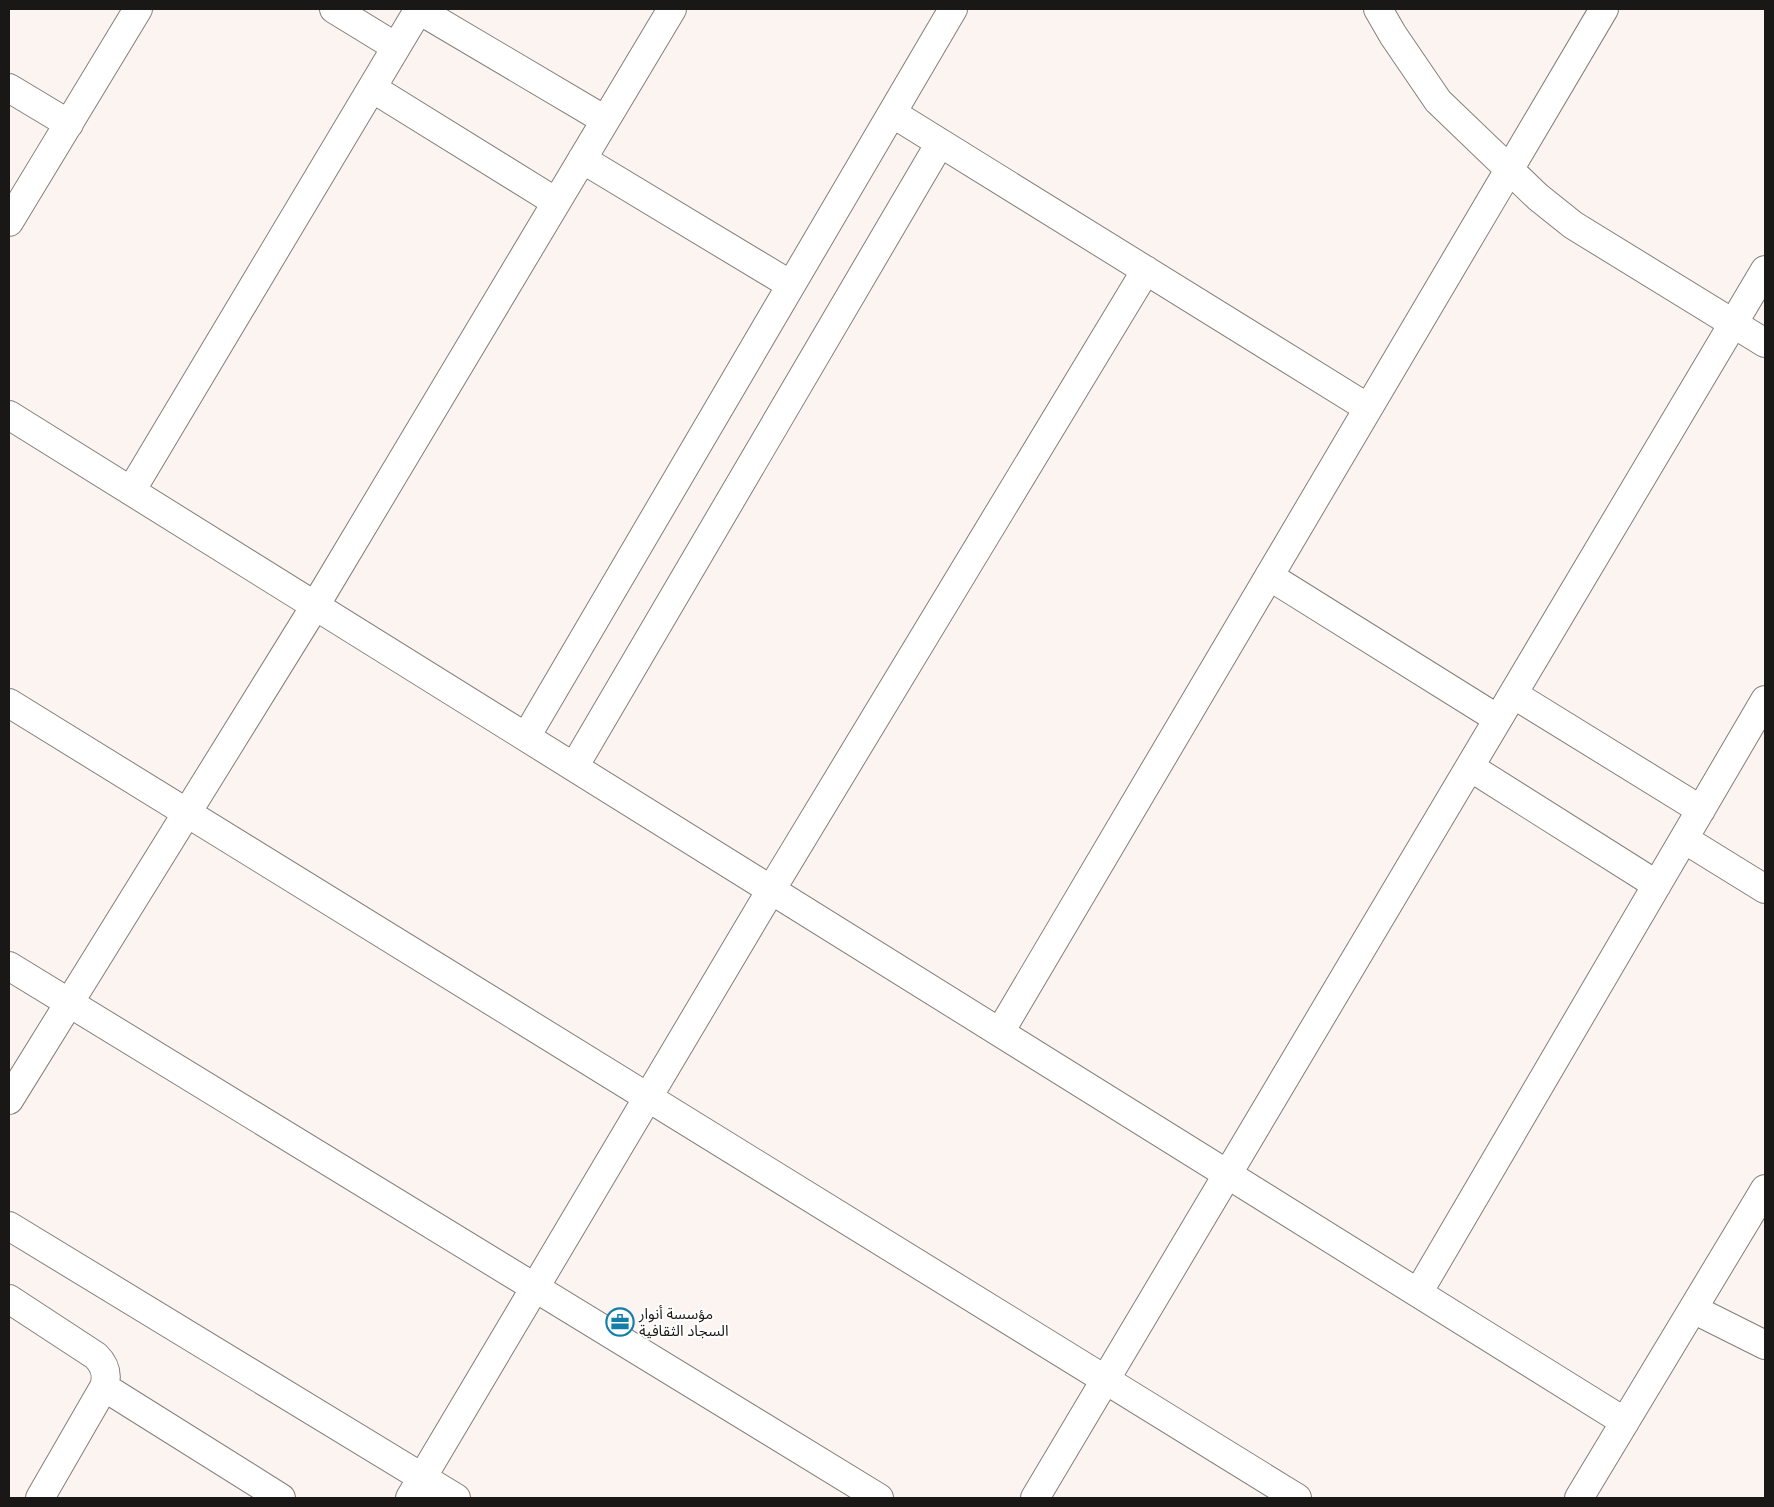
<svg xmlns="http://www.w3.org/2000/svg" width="1774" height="1507" font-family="'Golos Text','Noto Sans Arabic',sans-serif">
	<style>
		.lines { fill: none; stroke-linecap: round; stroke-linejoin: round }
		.minor-casing { stroke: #857f7b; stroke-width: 30 }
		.minor { stroke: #fff; stroke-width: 28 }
		.labels { text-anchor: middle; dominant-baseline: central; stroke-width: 4; stroke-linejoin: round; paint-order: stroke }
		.poi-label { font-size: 15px; fill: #1a1817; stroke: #fff; text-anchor: start }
	</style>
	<rect width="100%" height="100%" fill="#fbf4f0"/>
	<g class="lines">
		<g class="minor-casing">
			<path id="minor" d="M 334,9 L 396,47
				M 1378,9 L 1393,35 L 1438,101 L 1538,197 L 1573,225 L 1765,343
				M 419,10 L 605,120
				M 9,88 L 69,124
				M 372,88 L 556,202
				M 892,113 L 1368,408
				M 582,159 L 791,285
				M 9,222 L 138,9
				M 9,415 L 1625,1422
				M 131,491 L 419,9
				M 1269,576 L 1498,719
				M 1513,694 L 1701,810
				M 9,703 L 1297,1498
				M 526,737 L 953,9
				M 574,767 L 940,143
				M 1470,767 L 1657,885
				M 1684,839 L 1765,889
				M 9,966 L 879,1498
				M 1000,1032 L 1604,9
				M 9,1100 L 315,606 L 672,9
				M 9,1226 L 456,1498
				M 1418,1293 L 1765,700
				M 9,1299 L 96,1356 C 105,1365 108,1375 104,1387 L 40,1498
				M 1693,1309 L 1765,1345
				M 104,1387 L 281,1498
				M 410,1498 L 771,890 L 1146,270
				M 1035,1498 L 1765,270
				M 1579,1498 L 1765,1189"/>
		</g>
		<use href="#minor" class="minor"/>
	</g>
	<defs>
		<g id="office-ring" transform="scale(1.4375)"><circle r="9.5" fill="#fff" stroke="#137ea7" stroke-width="1.5"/><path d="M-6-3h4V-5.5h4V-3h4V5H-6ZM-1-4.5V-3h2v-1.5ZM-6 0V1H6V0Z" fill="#137ea7"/></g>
	</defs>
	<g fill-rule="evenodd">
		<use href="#office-ring" x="620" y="1322"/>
	</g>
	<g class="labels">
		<g class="poi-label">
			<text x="639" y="1313">مؤسسة أنوار<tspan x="639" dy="17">السجاد الثقافية</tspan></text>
		</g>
	</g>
	<rect width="1774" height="1507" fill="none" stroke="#1a1817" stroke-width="20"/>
</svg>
